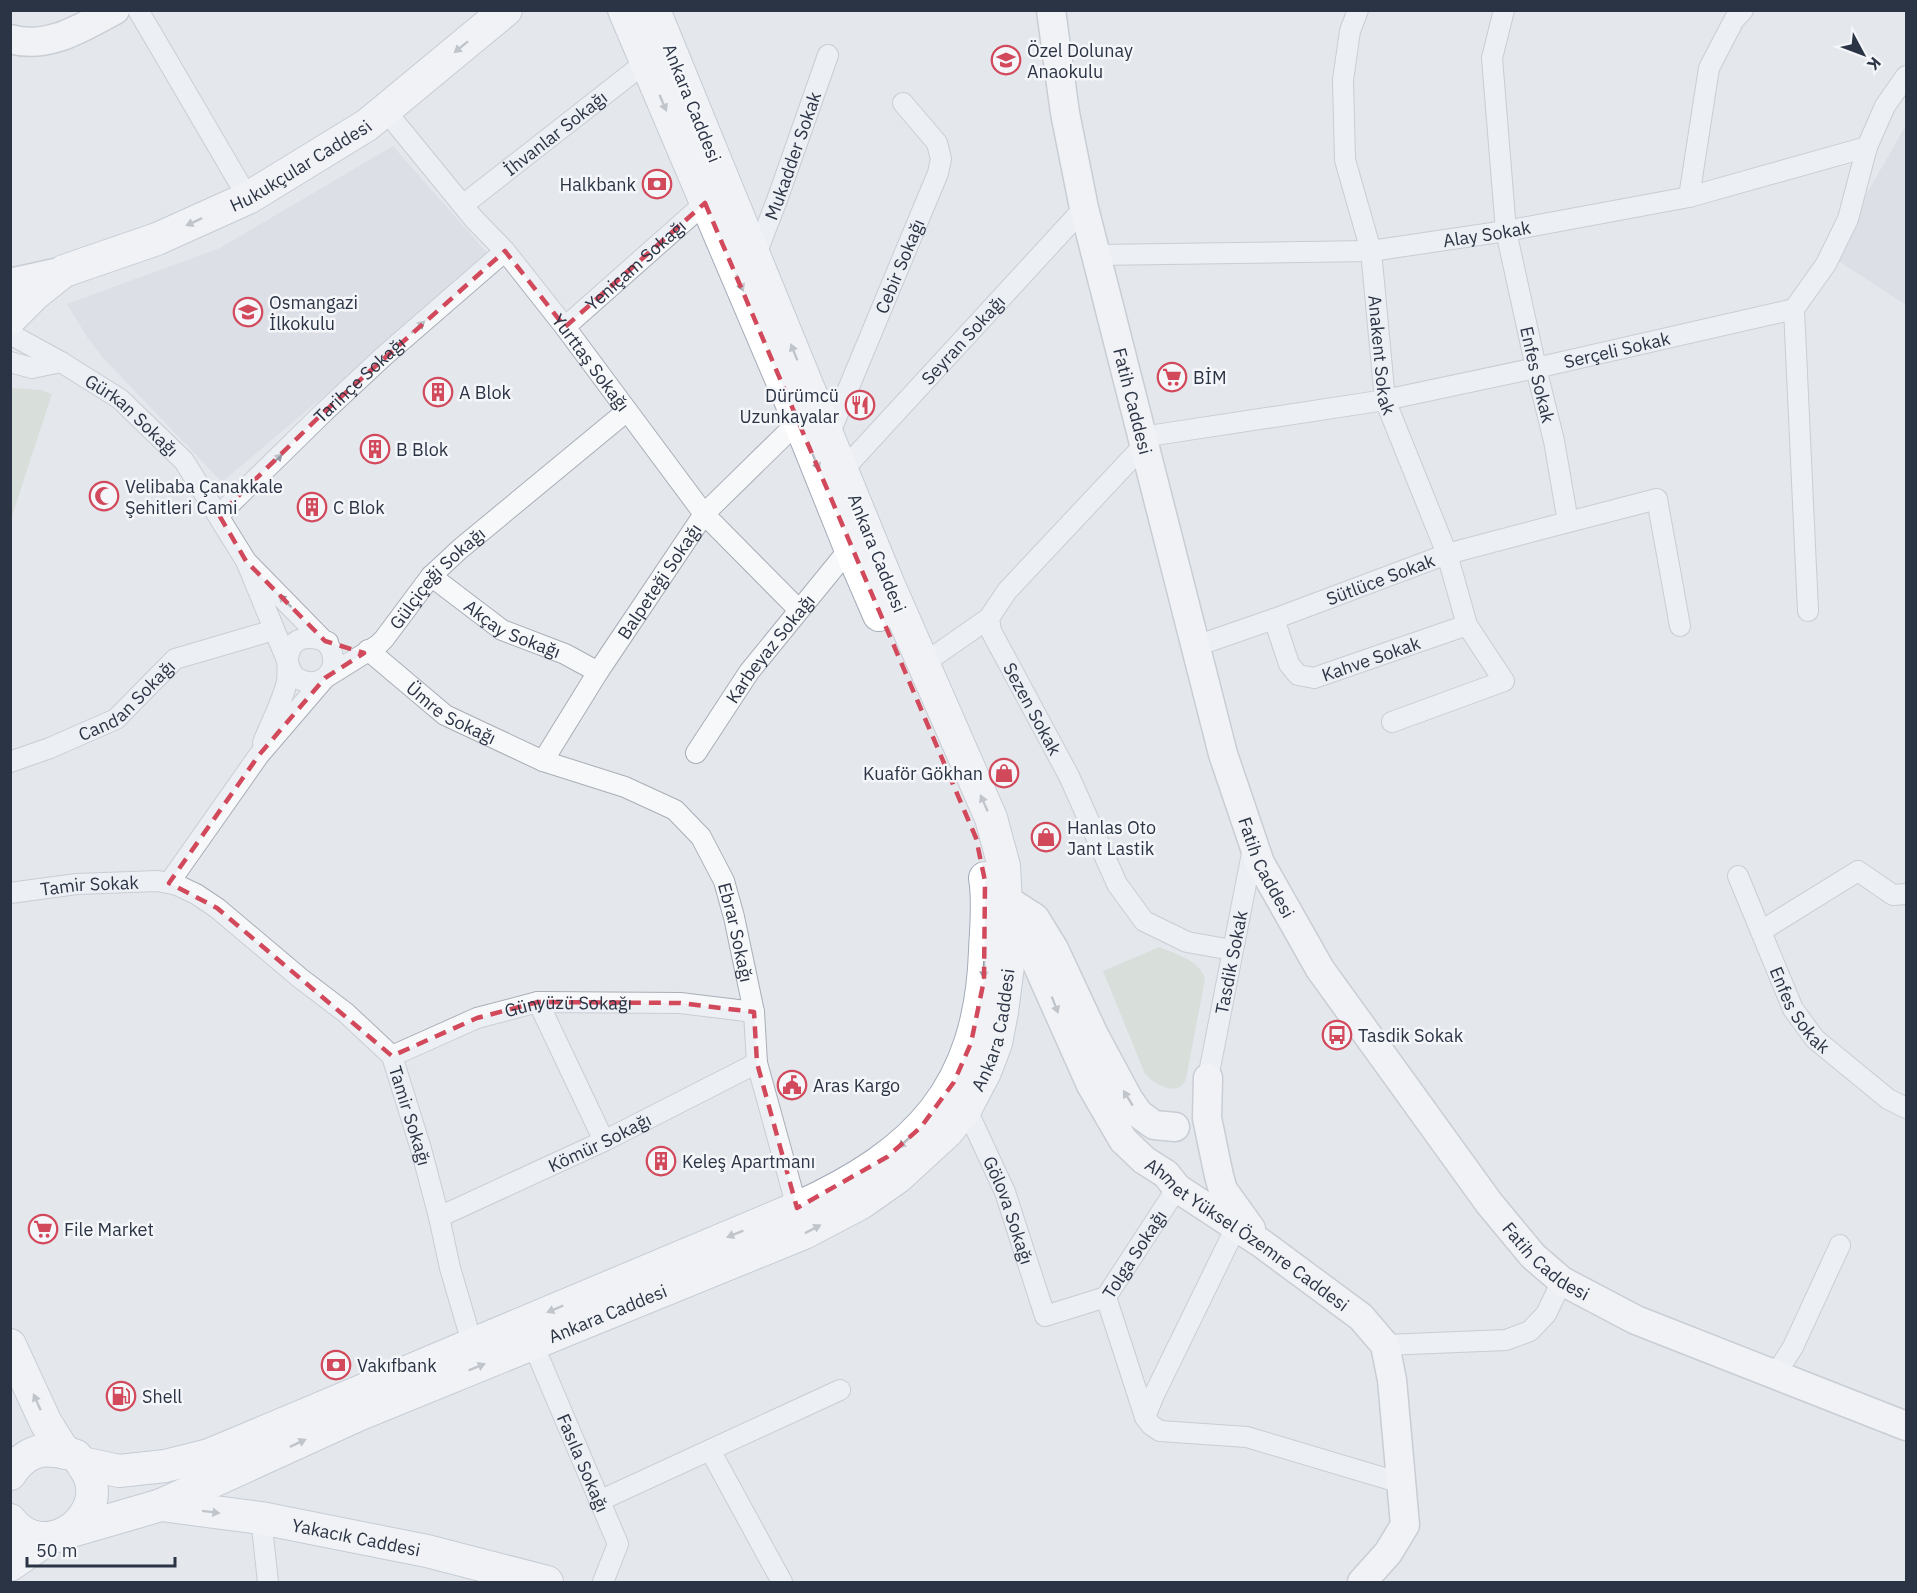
<svg xmlns="http://www.w3.org/2000/svg" width="1917" height="1593" font-family="'IBM Plex Sans',sans-serif">
	<style>
		.built { fill: #d2d6de }
		.green { fill: #c9d6c5 }
		.lines { fill: none; stroke-linecap: round; stroke-linejoin: round }
		.street-casing { stroke: #a9aeb7; stroke-width: 22 }
		.secondary-casing { stroke: #a9aeb7; stroke-width: 31 }
		.primary-casing { stroke: #a3abb8; stroke-width: 34 }
		.street { stroke: #f7f8fa; stroke-width: 20 }
		.secondary { stroke: #fff; stroke-width: 28 }
		.primary { stroke: #fff; stroke-width: 32 }
		.oneway { fill: #959aa2 }
		.oneway2 { fill: #9196a0 }
		.marked { fill: none; stroke: #d1495b; stroke-width: 4.5; stroke-dasharray: 12 8; stroke-linejoin: round }
		.labels { text-anchor: middle; dominant-baseline: central; stroke-width: 5; stroke-linejoin: round; paint-order: stroke }
		.poi-label { font-size: 18px; fill: #2b3445; stroke: #f4f6f9; text-anchor: start }
		.street-label { font-size: 18px; fill: #2b3445; stroke: #f4f6f9 }
	</style>
	<rect width="100%" height="100%" fill="#e4e7ec"/>
	<path class="built" d="M 1906,125 L 1906,305 L 1834,258 L 1850,223 Z
		M 393,146 L 490,256 L 222,482 L 104,359 L 87,337 L 67,304 L 220,248 Z"/>
	<path class="green" d="M 11,388 L 41,390 L 52,394 L 11,519 Z
		M 1159,947 C 1175,954 1200,960 1205,979 L 1186,1079 C 1178,1098 1155,1085 1145,1074 L 1103,971 Z"/>
	<g class="lines">
		<g class="street-casing">
			<g id="street">
				<path d="M 138,10 L 248,198"/>
				<path id="s1" d="M 1358,10 L 1350,31 L 1343,80 L 1345,160 L 1371,251 L 1385,400 L 1447,554 L 1467,625 L 1504,681 L 1392,722"/>
				<path id="s2" d="M 1504,10 L 1492,58 L 1506,231 L 1536,368 L 1554,441 L 1568,522 L 1657,499 L 1680,626"/>
				<path id="s3" d="M 385,110 L 474,219 L 505,251 L 565,327 L 704,514 L 799,610"/>
				<path d="M 1689,197 L 1709,68 L 1734,20 L 1743,10"/>
				<path id="s4" d="M 463,205 L 646,62"/>
				<path id="s5" d="M 1096,255 L 1371,251 L 1506,231 L 1689,197 L 1867,147"/>
				<path id="s6" d="M 755,257 L 777,200 L 828,55"/>
				<path d="M 1794,309 L 1826,264 L 1848,219 L 1867,147 L 1885,106 L 1906,76"/>
				<path id="s7" d="M 565,327 L 705,203"/>
				<path id="s8" d="M 10,334 L 61,362 L 120,399 L 184,461 L 246,561 L 293,675 C 316,694 344,672 329,646 L 246,561"/>
				<path d="M 10,362 L 32,368 L 61,362"/>
				<path id="s9" d="M 829,435 L 938,173 L 941,159 L 937,143 L 903,103"/>
				<path id="s10" d="M 1142,437 L 1385,400 L 1536,368 L 1794,309 L 1808,611"/>
				<path id="s11" d="M 1144,445 L 1007,591 L 989,618 L 991,631 L 1069,776 L 1117,884 L 1144,921 L 1187,942 L 1232,950"/>
				<path id="s12" d="M 843,470 L 1084,208"/>
				<path id="s13" d="M 219,515 L 324,412 L 384,356 L 505,251"/>
				<path id="s14" d="M 431,576 L 502,630 L 565,654 L 598,672"/>
				<path id="s15" d="M 1274,619 L 1289,664 L 1298,675 L 1314,678 L 1467,625"/>
				<path id="s16" d="M 1196,646 L 1274,619 L 1447,554 L 1568,522"/>
				<path id="s17" d="M 368,650 L 445,715 L 543,761 L 625,787 L 675,810 L 701,837 L 724,881 L 734,917 L 754,1012 L 757,1063 L 797,1208"/>
				<path d="M 923,664 L 989,618"/>
				<path d="M 263,743 C 270,724 283,701 287,681 C 288,674 287,665 288,658 C 291,634 311,636 328,642"/>
				<path id="s18" d="M 696,753 L 749,672 L 850,548"/>
				<path id="s19" d="M 543,761 L 598,672 L 704,514 L 799,421"/>
				<path id="s20" d="M 10,762 L 50,748 L 116,719 L 175,659 L 274,630"/>
				<path id="s21" d="M 1738,876 L 1793,1009 L 1815,1039 L 1888,1099 L 1906,1108"/>
				<path id="s22" d="M 169,883 L 259,755 L 325,678 L 378,645 L 384,639 L 431,576 L 460,549 L 627,411"/>
				<path id="s23" d="M 10,893 L 77,884 L 158,881 L 177,885 L 196,894 L 217,908 L 300,978 L 346,1013 L 392,1056 L 421,1149 L 439,1217 L 450,1268 L 472,1343"/>
				<path d="M 1761,931 L 1858,871 L 1893,895 L 1906,894"/>
				<path d="M 538,1002 L 604,1141"/>
				<path id="s24" d="M 392,1056 L 477,1018 L 538,1002 L 680,1003 L 754,1012"/>
				<path id="s25" d="M 1208,1078 L 1253,848"/>
				<path id="s26" d="M 966,1108 L 1005,1192 L 1045,1316 L 1106,1297 L 1177,1188"/>
				<path id="s27" d="M 439,1217 L 604,1141 L 757,1063"/>
				<path d="M 1236,1227 L 1154,1395 L 1145,1417 L 1151,1425 L 1160,1431 L 1247,1437 L 1401,1483"/>
				<path d="M 1106,1297 L 1145,1417"/>
				<path id="s28" d="M 533,1344 L 618,1544 L 603,1582"/>
				<path d="M 1385,1345 L 1506,1340 L 1530,1331 L 1546,1314 L 1562,1281"/>
				<path d="M 1775,1375 L 1793,1347 L 1840,1245"/>
				<path d="M 710,1450 L 782,1582"/>
				<path d="M 599,1501 L 840,1390"/>
				<path d="M 261,1518 L 268,1582"/>
			</g>
		</g>
		<g class="secondary-casing">
			<g id="secondary">
				<path id="s29" d="M 1051,10 L 1065,113 L 1084,208 L 1223,754 L 1260,863 L 1320,969 L 1489,1203 L 1533,1256 L 1562,1281 L 1636,1320 L 1906,1426"/>
				<path d="M 10,39 C 49,50 82,27 115,10"/>
				<path d="M 10,283 L 64,271"/>
				<path d="M 1208,1078 L 1207,1118 L 1219,1176 L 1223,1190 L 1251,1229"/>
				<path id="s30" d="M 1175,1127 L 1154,1125 L 1139,1114 L 1129,1100 L 1094,1035 L 1054,949 L 1035,918 L 1007,900 L 986,911 L 1025,937 L 1091,1085 L 1123,1140 L 1144,1160 L 1166,1174 L 1177,1188 L 1261,1243 L 1361,1317 L 1385,1345 L 1392,1380 L 1405,1525 L 1388,1553 L 1362,1582"/>
			</g>
		</g>
		<g class="primary-casing">
			<g id="primary">
				<path d="M 624,10 L 799,421 L 850,548 L 879,615"/>
				<path id="s31" d="M 10,319 L 35,294 L 64,271 L 157,239 L 248,198 L 367,125 L 506,10"/>
				<path d="M 10,1345 L 46,1423 L 65,1453"/>
				<path d="M 82,1463 L 119,1471 L 165,1466 L 209,1455 L 797,1208 C 918,1153 980,1089 985,951 C 986,927 989,901 985,878"/>
				<path d="M 10,1474 C 20,1459 35,1448 53,1451 C 60,1451 69,1453 76,1456 C 79,1459 82,1463 84,1467 C 107,1499 77,1540 41,1538 C 28,1537 18,1530 10,1520"/>
				<path id="s32" d="M 161,1505 L 261,1518 L 427,1551 L 547,1582"/>
				<path id="s33" d="M 65,1533 L 161,1505 L 358,1415 L 804,1233 L 861,1203 L 898,1177 L 947,1132 L 966,1108 L 985,1072 L 996,1043 L 1002,1012 L 1009,958 L 1004,866 L 991,818 L 888,583 L 654,10"/>
				<path d="M 10,1565 L 49,1538"/>
			</g>
		</g>
		<use href="#street" class="street"/>
		<use href="#secondary" class="secondary"/>
		<use href="#primary" class="primary"/>
	</g>
	<defs><path id="oneway-solid" d="M-6-.8H1V-3.2L6.5 0L1 3.2V.8H-6Z" transform="scale(1.5)"/></defs>
	<g class="oneway">
		<use href="#oneway-solid" transform="translate(461 47) rotate(141)"/>
		<use href="#oneway-solid" transform="translate(663 103) rotate(67)"/>
		<use href="#oneway-solid" transform="translate(194 222) rotate(155)"/>
		<use href="#oneway-solid" transform="translate(740 283) rotate(67)"/>
		<use href="#oneway-solid" transform="translate(794 352) rotate(-112)"/>
		<use href="#oneway-solid" transform="translate(816 462) rotate(68)"/>
		<use href="#oneway-solid" transform="translate(984 803) rotate(-114)"/>
		<use href="#oneway-solid" transform="translate(984 970) rotate(92)"/>
		<use href="#oneway-solid" transform="translate(1055 1005) rotate(69)"/>
		<use href="#oneway-solid" transform="translate(1128 1098) rotate(-122)"/>
		<use href="#oneway-solid" transform="translate(905 1142) rotate(138)"/>
		<use href="#oneway-solid" transform="translate(813 1229) rotate(-27)"/>
		<use href="#oneway-solid" transform="translate(735 1234) rotate(158)"/>
		<use href="#oneway-solid" transform="translate(555 1309) rotate(157)"/>
		<use href="#oneway-solid" transform="translate(477 1367) rotate(-22)"/>
		<use href="#oneway-solid" transform="translate(37 1402) rotate(-114)"/>
		<use href="#oneway-solid" transform="translate(298 1443) rotate(-25)"/>
		<use href="#oneway-solid" transform="translate(211 1512) rotate(7)"/>
	</g>
	<g class="oneway2">
		<use href="#oneway-solid" transform="translate(418 327) rotate(-41)"/>
		<use href="#oneway-solid" transform="translate(276 460) rotate(-45)"/>
		<use href="#oneway-solid" transform="translate(285 601) rotate(-135)"/>
	</g>
	<path d="M0 0H1917V1593H0ZM 705,203 L 976,838 L 985,881 L 984,980 L 971,1043 L 954,1082 L 921,1127 L 887,1157 L 797,1208 L 757,1063 L 754,1012 L 680,1003 L 538,1002 L 477,1018 L 392,1056 L 217,908 L 169,883 L 259,755 L 325,678 L 364,653 L 325,641 L 246,561 L 219,515 L 324,412 L 505,251 L 565,327 Z" fill="#e4e7ec" fill-opacity=".55" fill-rule="evenodd"/>
	<path class="marked" d="M 705,203 L 976,838 L 985,881 L 984,980 L 971,1043 L 954,1082 L 921,1127 L 887,1157 L 797,1208 L 757,1063 L 754,1012 L 680,1003 L 538,1002 L 477,1018 L 392,1056 L 217,908 L 169,883 L 259,755 L 325,678 L 364,653 L 325,641 L 246,561 L 219,515 L 324,412 L 505,251 L 565,327 Z"/>
	<defs>
		<g id="school-ring" transform="scale(1.5)"><circle r="9.5" fill="#f4f6f9" stroke="#d1495b" stroke-width="1.5"/><path d="M0-5L7-2L0 1L-7-2ZM-4 1L0 2.5L4 1V4Q0 6-4 4Z" fill="#d1495b"/></g>
		<g id="bank-ring" transform="scale(1.5)"><circle r="9.5" fill="#f4f6f9" stroke="#d1495b" stroke-width="1.5"/><path d="M-6-4H6V4H-6ZM0-2.3a2.3 2.3 0 1 0 0 4.6a2.3 2.3 0 1 0 0-4.6Z" fill="#d1495b"/></g>
		<g id="supermarket-ring" transform="scale(1.5)"><circle r="9.5" fill="#f4f6f9" stroke="#d1495b" stroke-width="1.5"/><path d="M-6-5.5h2.5l.6 2H6L4.5 2H-2.5L-4.4-4H-6ZM-1.5 3.2a1.3 1.3 0 1 0 .1 0ZM3 3.2a1.3 1.3 0 1 0 .1 0Z" fill="#d1495b"/></g>
		<g id="building-ring" transform="scale(1.5)"><circle r="9.5" fill="#f4f6f9" stroke="#d1495b" stroke-width="1.5"/><path d="M-4-6H4V6H1V3H-1V6H-4ZM-2.5-4.3h1.7v1.8h-1.7ZM.8-4.3h1.7v1.8H.8ZM-2.5-1h1.7V.8h-1.7ZM.8-1h1.7V.8H.8Z" fill="#d1495b"/></g>
		<g id="restaurant-ring" transform="scale(1.5)"><circle r="9.5" fill="#f4f6f9" stroke="#d1495b" stroke-width="1.5"/><path d="M-5-6h1v4h1v-4h1v4h1v-4h1v5L-1.5 .5V6h-2V.5L-5-1ZM5-6V6H3V1.5H1.5Q1.5-4 5-6Z" fill="#d1495b"/></g>
		<g id="mosque-ring" transform="scale(1.5)"><circle r="9.5" fill="#f4f6f9" stroke="#d1495b" stroke-width="1.5"/><path d="M3.5-4.9A6 6 0 1 0 3.5 4.9A5 5 0 1 1 3.5-4.9Z" fill="#d1495b"/></g>
		<g id="shop-ring" transform="scale(1.5)"><circle r="9.5" fill="#f4f6f9" stroke="#d1495b" stroke-width="1.5"/><path d="M-5-2.5h2.3a2.7 3.5 0 0 1 5.4 0H5L5.5 6h-11ZM-1.5-2.5h3a1.5 2.3 0 0 0-3 0Z" fill="#d1495b"/></g>
		<g id="bus-ring" transform="scale(1.5)"><circle r="9.5" fill="#f4f6f9" stroke="#d1495b" stroke-width="1.5"/><path d="M-5-6H5V4H4V6H2V4H-2V6H-4V4H-5ZM-3.5-4V0h7V-4ZM-3.5 1.2v1.5H-2V1.2ZM2 1.2v1.5H3.5V1.2Z" fill="#d1495b"/></g>
		<g id="civic-ring" transform="scale(1.5)"><circle r="9.5" fill="#f4f6f9" stroke="#d1495b" stroke-width="1.5"/><path d="M-.6-6.5H3V-4.5H.6V-3L4-1V1h2V6H-6V1h2V-1L-.6-3ZM-1.2 2.5V6h2.4V2.5Z" fill="#d1495b"/></g>
		<g id="fuel-ring" transform="scale(1.5)"><circle r="9.5" fill="#f4f6f9" stroke="#d1495b" stroke-width="1.5"/><path d="M-5.5-6h7V0h2V4h1.3V-2.5L3-4.5l.8-.8L6-3V5H2.5V1h-1V6h-7ZM-4.2-4.7v3.2H.2V-4.7Z" fill="#d1495b"/></g>
	</defs>
	<g fill-rule="evenodd">
		<use href="#school-ring" x="1006" y="60"/>
		<use href="#bank-ring" x="657" y="184"/>
		<use href="#school-ring" x="248" y="312"/>
		<use href="#supermarket-ring" x="1172" y="377"/>
		<use href="#building-ring" x="438" y="392"/>
		<use href="#restaurant-ring" x="860" y="405"/>
		<use href="#building-ring" x="375" y="449"/>
		<use href="#mosque-ring" x="104" y="496"/>
		<use href="#building-ring" x="312" y="507"/>
		<use href="#shop-ring" x="1004" y="773"/>
		<use href="#shop-ring" x="1046" y="837"/>
		<use href="#bus-ring" x="1337" y="1035"/>
		<use href="#civic-ring" x="792" y="1085"/>
		<use href="#building-ring" x="661" y="1161"/>
		<use href="#supermarket-ring" x="43" y="1229"/>
		<use href="#bank-ring" x="336" y="1365"/>
		<use href="#fuel-ring" x="121" y="1396"/>
	</g>
	<g class="labels">
		<g class="poi-label">
			<text x="1027" y="50">Özel Dolunay<tspan x="1027" dy="21">Anaokulu</tspan></text>
			<text x="636" y="184" text-anchor="end">Halkbank</text>
			<text x="269" y="302">Osmangazi<tspan x="269" dy="21">İlkokulu</tspan></text>
			<text x="1193" y="377">BİM</text>
			<text x="459" y="392">A Blok</text>
			<text x="839" y="395" text-anchor="end">Dürümcü<tspan x="839" dy="21">Uzunkayalar</tspan></text>
			<text x="396" y="449">B Blok</text>
			<text x="125" y="486">Velibaba Çanakkale<tspan x="125" dy="21">Şehitleri Cami</tspan></text>
			<text x="333" y="507">C Blok</text>
			<text x="983" y="773" text-anchor="end">Kuaför Gökhan</text>
			<text x="1067" y="827">Hanlas Oto<tspan x="1067" dy="21">Jant Lastik</tspan></text>
			<text x="1358" y="1035">Tasdi̇k Sokak</text>
			<text x="813" y="1085">Aras Kargo</text>
			<text x="682" y="1161">Keleş Apartmanı</text>
			<text x="64" y="1229">File Market</text>
			<text x="357" y="1365">Vakıfbank</text>
			<text x="142" y="1396">Shell</text>
		</g>
		<g class="street-label">
			<text transform="translate(692 103) rotate(68)">Ankara Caddesi</text>
			<text stroke="none"><textPath href="#s4" startOffset="117">İhvanlar Sokağı</textPath></text>
			<text stroke="none"><textPath href="#s6" startOffset="108">Mukadder Sokak</textPath></text>
			<text stroke="none"><textPath href="#s31" startOffset="332">Hukukçular Caddesi</textPath></text>
			<text stroke="none"><textPath href="#s5" startOffset="392">Alay Sokak</textPath></text>
			<text stroke="none"><textPath href="#s7" startOffset="94">Yeniçam Sokağı</textPath></text>
			<text stroke="none"><textPath href="#s9" startOffset="183">Cebir Sokağı</textPath></text>
			<text stroke="none"><textPath href="#s12" startOffset="177">Seyran Sokağı</textPath></text>
			<text stroke="none"><textPath href="#s10" startOffset="483">Serçeli Sokak</textPath></text>
			<text stroke="none"><textPath href="#s1" startOffset="351">Anakent Sokak</textPath></text>
			<text stroke="none"><textPath href="#s3" startOffset="326">Yurttaş Sokağı</textPath></text>
			<text stroke="none"><textPath href="#s2" startOffset="370">Enfes Sokak</textPath></text>
			<text stroke="none"><textPath href="#s13" startOffset="195">Tarihçe Sokağı</textPath></text>
			<text stroke="none"><textPath href="#s29" startOffset="400">Fatih Caddesi</textPath></text>
			<text stroke="none"><textPath href="#s8" startOffset="147">Gürkan Sokağı</textPath></text>
			<text transform="translate(877 553) rotate(68)">Ankara Caddesi</text>
			<text stroke="none"><textPath href="#s22" startOffset="410">Gülçiçeği Sokağı</textPath></text>
			<text stroke="none"><textPath href="#s16" startOffset="196">Sütlüce Sokak</textPath></text>
			<text stroke="none"><textPath href="#s19" startOffset="214">Balpeteği Sokağı</textPath></text>
			<text stroke="none"><textPath href="#s14" startOffset="98">Akçay Sokağı</textPath></text>
			<text stroke="none"><textPath href="#s18" startOffset="128">Karbeyaz Sokağı</textPath></text>
			<text stroke="none"><textPath href="#s15" startOffset="138">Kahve Sokak</textPath></text>
			<text stroke="none"><textPath href="#s20" startOffset="134">Candan Sokağı</textPath></text>
			<text stroke="none"><textPath href="#s11" startOffset="334">Sezen Sokak</textPath></text>
			<text stroke="none"><textPath href="#s17" startOffset="105">Ümre Sokağı</textPath></text>
			<text stroke="none"><textPath href="#s29" startOffset="886">Fatih Caddesi</textPath></text>
			<text stroke="none"><textPath href="#s23" startOffset="80">Tamir Sokak</textPath></text>
			<text stroke="none"><textPath href="#s17" startOffset="490">Ebrar Sokağı</textPath></text>
			<text stroke="none"><textPath href="#s25" startOffset="118">Tasdik Sokak</textPath></text>
			<text stroke="none"><textPath href="#s21" startOffset="148">Enfes Sokak</textPath></text>
			<text stroke="none"><textPath href="#s24" startOffset="186">Günyüzü Sokağı</textPath></text>
			<text stroke="none"><textPath href="#s33" startOffset="1089">Ankara Caddesi</textPath></text>
			<text stroke="none"><textPath href="#s23" startOffset="506">Tamir Sokağı</textPath></text>
			<text stroke="none"><textPath href="#s27" startOffset="177">Kömür Sokağı</textPath></text>
			<text stroke="none"><textPath href="#s26" startOffset="111">Gölova Sokağı</textPath></text>
			<text stroke="none"><textPath href="#s30" startOffset="748">Ahmet Yüksel Özemre Caddesi</textPath></text>
			<text stroke="none"><textPath href="#s26" startOffset="338">Tolga Sokağı</textPath></text>
			<text stroke="none"><textPath href="#s29" startOffset="1372">Fatih Caddesi</textPath></text>
			<text stroke="none"><textPath href="#s33" startOffset="586">Ankara Caddesi</textPath></text>
			<text stroke="none"><textPath href="#s28" startOffset="129">Fasıla Sokağı</textPath></text>
			<text stroke="none"><textPath href="#s32" startOffset="198">Yakacık Caddesi</textPath></text>
		</g>
	</g>
	<rect width="1917" height="1593" fill="none" stroke="#2b3445" stroke-width="24"/>
	<g transform="translate(1863 54) rotate(131)" stroke="#f4f6f9" stroke-width="4.5" paint-order="stroke">
	<path d="M0-4.5L10 22L0 15L-10 22Z" fill="#2b3445"/>
	<text y="-9" font-size="16" font-weight="bold" text-anchor="middle" fill="#2b3445">K</text>
	</g>
	<path d="M27 1557v9h148v-9" fill="none" stroke="#2b3445" stroke-width="3"/>
	<text x="36" y="1557" font-size="18" fill="#2b3445" stroke="#f4f6f9" stroke-width="4.5" paint-order="stroke">50 m</text>
</svg>
